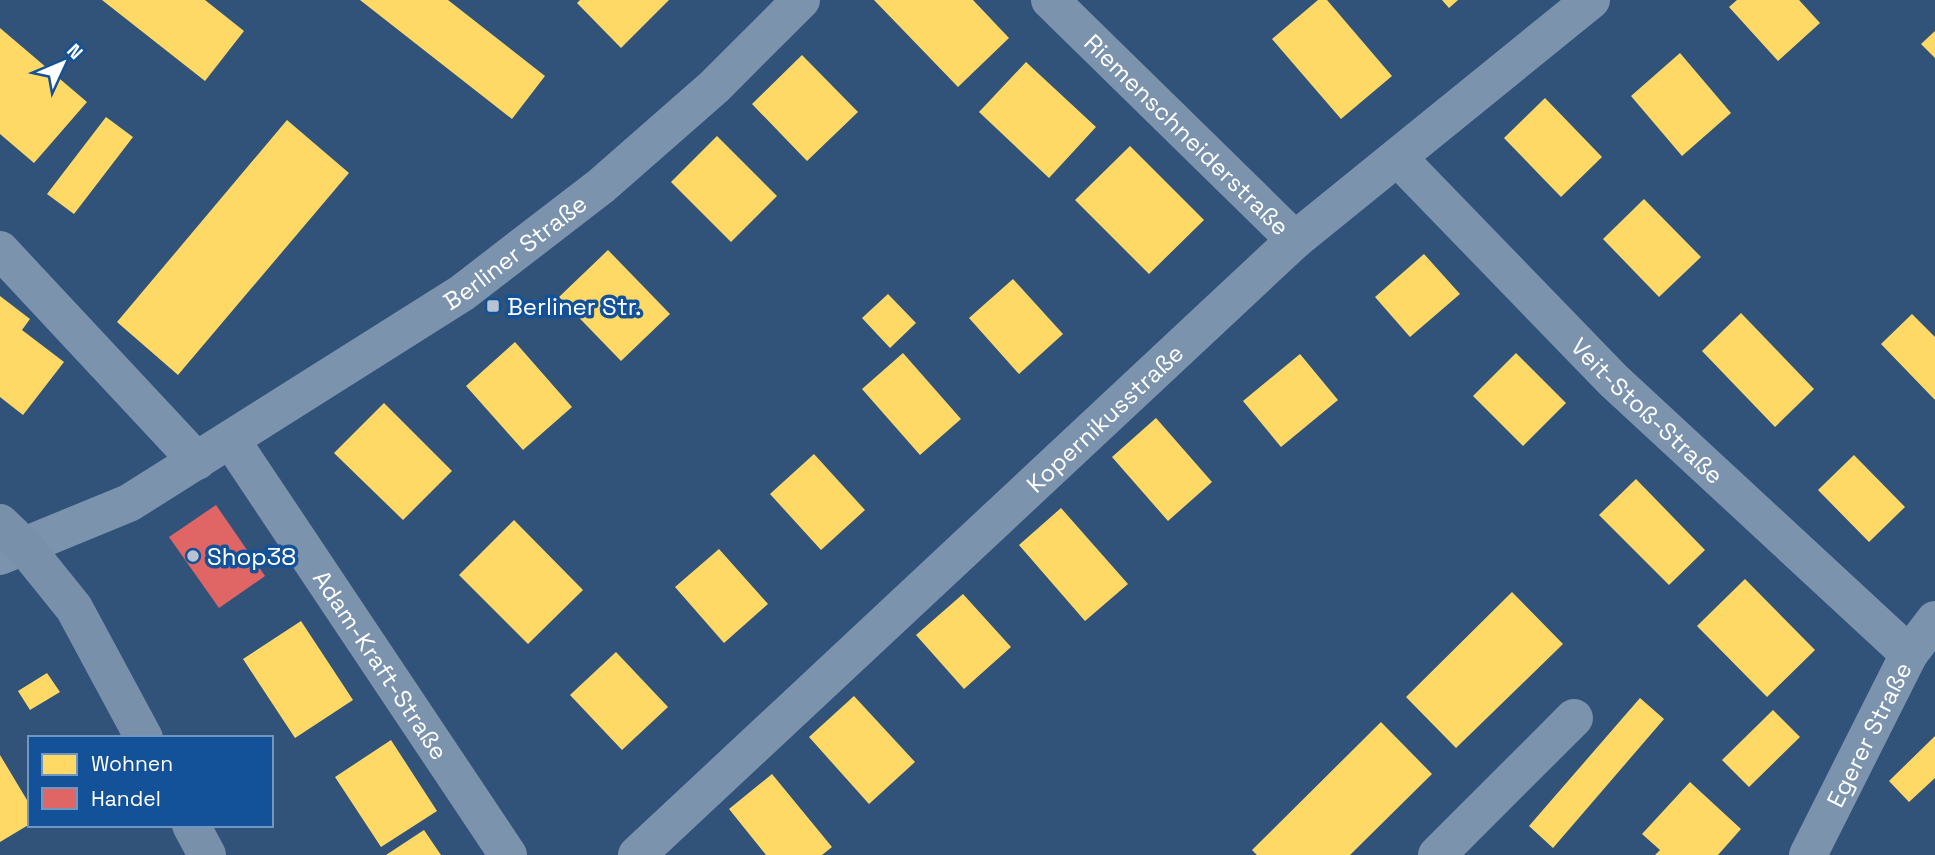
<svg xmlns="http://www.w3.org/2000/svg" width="1935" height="855" font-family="'Space Grotesk',sans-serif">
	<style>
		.homes { fill: #ffd966 }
		.shops { fill: #e06666 }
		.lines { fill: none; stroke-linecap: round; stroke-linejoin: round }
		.minor { stroke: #7c93ad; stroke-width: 38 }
		.major { stroke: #7990aa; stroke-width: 38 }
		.poi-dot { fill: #b7c3d0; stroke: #135298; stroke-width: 2.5 }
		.labels { text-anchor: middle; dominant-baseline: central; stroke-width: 7; stroke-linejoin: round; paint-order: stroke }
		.street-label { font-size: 24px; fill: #fff; stroke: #135298 }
		.poi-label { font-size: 24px; fill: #fff; stroke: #135298; text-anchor: start }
	</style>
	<rect width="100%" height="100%" fill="#31537a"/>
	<path class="homes" d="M 102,0 L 205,0 L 244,31 L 205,81 Z
		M 360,0 L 448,0 L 545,76 L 512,119 Z
		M 580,0 L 669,0 L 621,48 L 577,3 Z
		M 874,0 L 973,0 L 1009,38 L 958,87 Z
		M 1318,0 L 1327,0 L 1392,76 L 1341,119 L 1272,39 Z
		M 1442,0 L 1458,0 L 1449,8 Z
		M 1737,0 L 1799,0 L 1820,23 L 1778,61 L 1729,7 Z
		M 0,28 L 87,102 L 34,163 L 0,134 Z
		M 1935,31 L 1935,58 L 1921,44 Z
		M 1680,53 L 1731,113 L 1682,156 L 1631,96 Z
		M 802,55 L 858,112 L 807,161 L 752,104 Z
		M 1026,62 L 1096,127 L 1049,178 L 979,112 Z
		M 1545,98 L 1602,157 L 1561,197 L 1504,138 Z
		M 106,117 L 133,137 L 74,214 L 47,194 Z
		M 287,120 L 349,173 L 178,375 L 117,322 Z
		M 717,136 L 777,196 L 731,242 L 671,182 Z
		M 1130,146 L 1204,220 L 1149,274 L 1075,200 Z
		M 1644,199 L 1701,257 L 1659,297 L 1603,239 Z
		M 608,250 L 670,314 L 621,361 L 559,297 Z
		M 1424,254 L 1460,294 L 1410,337 L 1375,297 Z
		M 1013,279 L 1063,334 L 1019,374 L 969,318 Z
		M 888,294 L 916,323 L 890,348 L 862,318 Z
		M 0,296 L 30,319 L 22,330 L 64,362 L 23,415 L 0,397 Z
		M 1741,313 L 1814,389 L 1775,427 L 1702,351 Z
		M 1912,314 L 1935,337 L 1935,400 L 1881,344 Z
		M 515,342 L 572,407 L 523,450 L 466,386 Z
		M 903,353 L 961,419 L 920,455 L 862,389 Z
		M 1516,353 L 1566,403 L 1523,446 L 1473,396 Z
		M 1300,354 L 1338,400 L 1281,447 L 1243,401 Z
		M 384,403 L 452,471 L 403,520 L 334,453 Z
		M 1156,418 L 1212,482 L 1168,521 L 1112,457 Z
		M 814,454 L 865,510 L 821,550 L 770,494 Z
		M 1854,455 L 1905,507 L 1869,542 L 1818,490 Z
		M 1636,479 L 1705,550 L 1669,585 L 1599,515 Z
		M 1061,508 L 1128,584 L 1085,621 L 1019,545 Z
		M 514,520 L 583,590 L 528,644 L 459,575 Z
		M 719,549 L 768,604 L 724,643 L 675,587 Z
		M 1745,579 L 1815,650 L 1767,697 L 1697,626 Z
		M 1512,592 L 1563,644 L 1456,748 L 1406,697 Z
		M 963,594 L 1011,647 L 964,689 L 916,635 Z
		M 301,621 L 353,700 L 295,738 L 243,659 Z
		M 616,652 L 668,707 L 622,750 L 570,695 Z
		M 47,673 L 60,692 L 30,710 L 18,691 Z
		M 854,696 L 915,762 L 869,804 L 809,737 Z
		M 1640,698 L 1664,719 L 1553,848 L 1529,826 Z
		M 1773,710 L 1800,737 L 1749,787 L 1722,760 Z
		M 1381,722 L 1432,774 L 1350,855 L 1257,855 L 1252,850 Z
		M 1935,736 L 1935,778 L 1909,802 L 1889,781 Z
		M 391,740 L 437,811 L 381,847 L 335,777 Z
		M 0,755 L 30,805 L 30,824 L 0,842 Z
		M 772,774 L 832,847 L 822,855 L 766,855 L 729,809 Z
		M 1690,782 L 1741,829 L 1718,855 L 1655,855 L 1660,850 L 1642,834 Z
		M 424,830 L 441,855 L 386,855 Z"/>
	<path class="shops" d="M 216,505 L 265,576 L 219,608 L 169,537 Z"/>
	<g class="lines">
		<g class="minor">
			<path id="s1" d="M 1050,0 L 1295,240"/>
			<path id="s2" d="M 1398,158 L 1613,380 L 1909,654"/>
			<path d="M 0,250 L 197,461"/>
			<path id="s3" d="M 231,440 L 508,855"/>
			<path id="s4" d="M 0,556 L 129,503 L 462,293 L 601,186 L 714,87 L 801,0"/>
			<path id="s5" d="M 637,855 L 1295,240 L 1591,0"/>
			<path d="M 1437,855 L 1574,718"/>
			<path id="s6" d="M 1808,855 L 1909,654 L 1935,620"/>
		</g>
		<path class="major" d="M 0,523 L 24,546 L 74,608 L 144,738
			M 191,825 L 207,855"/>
	</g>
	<g class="poi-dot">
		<rect x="486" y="299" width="14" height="14" rx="3.5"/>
		<circle cx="193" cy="556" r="7"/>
	</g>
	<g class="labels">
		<g class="street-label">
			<text stroke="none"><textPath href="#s1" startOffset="192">Riemenschneiderstraße</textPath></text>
			<text stroke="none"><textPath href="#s4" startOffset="600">Berliner Straße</textPath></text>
			<text stroke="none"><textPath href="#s2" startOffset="355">Veit-Stoß-Straße</textPath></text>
			<text stroke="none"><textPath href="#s5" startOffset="640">Kopernikusstraße</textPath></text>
			<text stroke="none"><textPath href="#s3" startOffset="270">Adam-Kraft-Straße</textPath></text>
			<text stroke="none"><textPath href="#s6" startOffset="135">Egerer Straße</textPath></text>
		</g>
		<g class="poi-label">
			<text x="507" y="306">Berliner Str.</text>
			<text x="207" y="556">Shop38</text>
		</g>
	</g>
	<rect x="28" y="736" width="245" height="91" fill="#135298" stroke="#7197c1" stroke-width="2"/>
	<rect x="42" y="754" width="35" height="21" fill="#ffd966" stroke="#7197c1" stroke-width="2"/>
	<text x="91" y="771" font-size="21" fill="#ffffff">Wohnen</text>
	<rect x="42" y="788" width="35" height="21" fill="#e06666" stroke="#7197c1" stroke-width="2"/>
	<text x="91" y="806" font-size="21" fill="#ffffff">Handel</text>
	<g transform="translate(63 63) rotate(46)" stroke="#135298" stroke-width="5" paint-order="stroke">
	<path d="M0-5L12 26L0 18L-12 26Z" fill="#ffffff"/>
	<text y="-10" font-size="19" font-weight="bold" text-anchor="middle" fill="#ffffff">N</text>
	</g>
</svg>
